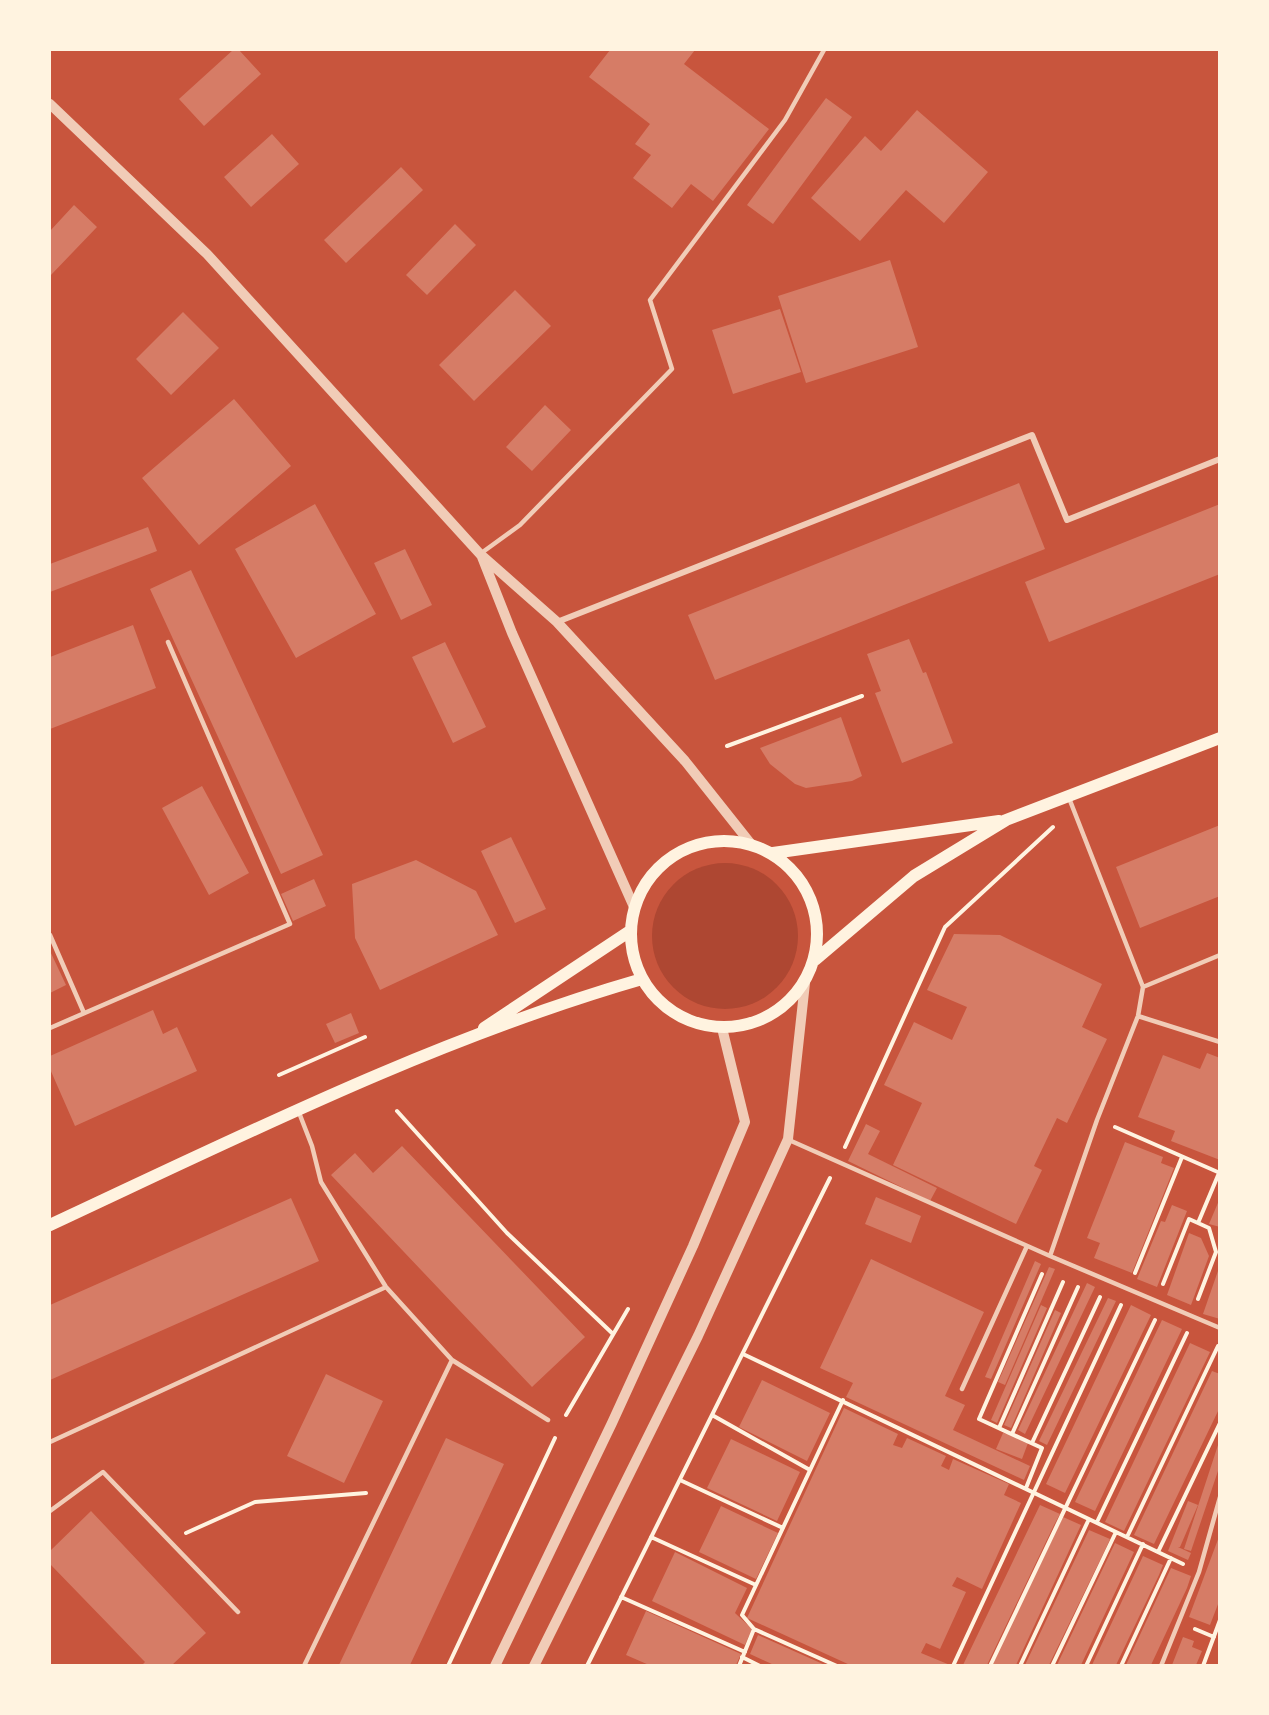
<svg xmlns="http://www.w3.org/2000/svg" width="1269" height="1715" font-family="'Source Sans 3',sans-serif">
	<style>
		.green { fill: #ae4732 }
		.building { fill: #d67c66 }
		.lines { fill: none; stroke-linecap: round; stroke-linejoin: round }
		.path { stroke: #fff3e0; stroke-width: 4 }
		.service { stroke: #f1ccb7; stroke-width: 4.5 }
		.minor { stroke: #f1ccb7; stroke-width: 6 }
		.tertiary { stroke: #f1ccb7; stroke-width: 10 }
		.secondary { stroke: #fff3e0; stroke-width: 12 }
	</style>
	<rect width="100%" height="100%" fill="#c8553d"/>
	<path class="green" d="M652 936a73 73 0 1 1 146 0a73 73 0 1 1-146 0Z"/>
	<path class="building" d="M 233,50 L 239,50 L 261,74 L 204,126 L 179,99 Z
		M 610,50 L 695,50 L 684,64 L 769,129 L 713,201 L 691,184 L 672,208 L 633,178 L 651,155 L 635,144 L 650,124 L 589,77 Z
		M 826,98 L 852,117 L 773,224 L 747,205 Z
		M 917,110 L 988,172 L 944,223 L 906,190 L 860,241 L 811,198 L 865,136 L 881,151 Z
		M 272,134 L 299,164 L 251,207 L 224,177 Z
		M 401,167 L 423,190 L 346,263 L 324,240 Z
		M 74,205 L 97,227 L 50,276 L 50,231 Z
		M 455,224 L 476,245 L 427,295 L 406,275 Z
		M 890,260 L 918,347 L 806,383 L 778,296 Z
		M 515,290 L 551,326 L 474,401 L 439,365 Z
		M 780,309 L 801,372 L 733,394 L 712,330 Z
		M 183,312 L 219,348 L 171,395 L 136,359 Z
		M 234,399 L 291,466 L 199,545 L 142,478 Z
		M 545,405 L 571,430 L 532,471 L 506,447 Z
		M 1019,483 L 1045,549 L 715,680 L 688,615 Z
		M 315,504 L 376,614 L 296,658 L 235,549 Z
		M 1220,504 L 1220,574 L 1049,642 L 1025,582 Z
		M 148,527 L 157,551 L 50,592 L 50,564 Z
		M 405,549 L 432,605 L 401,620 L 374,563 Z
		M 191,570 L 323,855 L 281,874 L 150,589 Z
		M 133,625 L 156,688 L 50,729 L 50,657 Z
		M 909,639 L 923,673 L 926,672 L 953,743 L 902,763 L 875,693 L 881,691 L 867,654 Z
		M 445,642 L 486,727 L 453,743 L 412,657 Z
		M 841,717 L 862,776 L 852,781 L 806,788 L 795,784 L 770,764 L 760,748 Z
		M 202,786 L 249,873 L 209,895 L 162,808 Z
		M 1220,825 L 1220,896 L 1140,928 L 1116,867 Z
		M 511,837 L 546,909 L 515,923 L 481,851 Z
		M 416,860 L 476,891 L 498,935 L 380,990 L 355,938 L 352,884 Z
		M 314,879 L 326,906 L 293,921 L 281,894 Z
		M 954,934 L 1000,935 L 1102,984 L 1082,1027 L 1107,1039 L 1067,1123 L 1057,1118 L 1034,1166 L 1042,1170 L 1016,1224 L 893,1165 L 922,1103 L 884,1085 L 914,1022 L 952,1040 L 967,1007 L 927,990 Z
		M 50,951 L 66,985 L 50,993 Z
		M 153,1010 L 163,1034 L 177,1027 L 197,1071 L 75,1126 L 50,1069 L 50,1056 Z
		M 351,1013 L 359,1033 L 335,1043 L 326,1024 Z
		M 1207,1053 L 1220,1058 L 1220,1160 L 1171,1141 L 1175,1131 L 1138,1117 L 1163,1055 L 1200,1069 Z
		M 866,1124 L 880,1131 L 868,1154 L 937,1188 L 930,1201 L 848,1161 Z
		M 1125,1142 L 1163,1157 L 1161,1163 L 1174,1168 L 1132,1273 L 1094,1258 L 1100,1243 L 1087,1238 Z
		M 402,1146 L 585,1337 L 532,1387 L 331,1175 L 355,1153 L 373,1173 Z
		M 876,1197 L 921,1216 L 911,1243 L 865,1224 Z
		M 291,1198 L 319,1261 L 50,1380 L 50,1305 Z
		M 1220,1198 L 1220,1227 L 1209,1224 Z
		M 1172,1205 L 1187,1211 L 1157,1287 L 1137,1279 L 1161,1221 L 1165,1222 Z
		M 1189,1233 L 1201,1238 L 1209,1256 L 1191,1305 L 1167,1295 Z
		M 871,1259 L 984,1312 L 945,1396 L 965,1405 L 953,1430 L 1030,1466 L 1024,1480 L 846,1397 L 853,1383 L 820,1368 Z
		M 1035,1261 L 1041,1264 L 991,1379 L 985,1377 Z
		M 1049,1267 L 1055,1269 L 1005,1385 L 998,1382 Z
		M 1219,1268 L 1220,1268 L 1220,1319 L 1203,1314 Z
		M 1087,1283 L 1095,1287 L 1025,1434 L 1018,1430 Z
		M 1108,1298 L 1116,1301 L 1047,1445 L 1039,1441 Z
		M 1041,1305 L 1047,1308 L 997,1423 L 991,1420 Z
		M 1131,1305 L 1151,1315 L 1065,1493 L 1046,1484 Z
		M 1055,1310 L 1061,1313 L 1011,1428 L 1004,1425 Z
		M 1162,1320 L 1182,1329 L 1095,1511 L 1075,1502 Z
		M 1190,1343 L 1210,1352 L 1124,1531 L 1105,1522 Z
		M 1212,1371 L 1220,1374 L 1220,1407 L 1154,1544 L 1134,1535 Z
		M 326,1374 L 383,1401 L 344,1483 L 287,1456 Z
		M 762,1380 L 830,1413 L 807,1461 L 739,1427 Z
		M 844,1408 L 898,1434 L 893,1445 L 902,1448 L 907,1438 L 946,1456 L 941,1466 L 949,1470 L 953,1459 L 1009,1484 L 1004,1495 L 1021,1503 L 982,1589 L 957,1577 L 952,1586 L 966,1592 L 940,1649 L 926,1643 L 921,1653 L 950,1665 L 850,1665 L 747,1618 Z
		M 1003,1433 L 1012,1434 L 1028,1443 L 1022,1459 L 996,1449 Z
		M 446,1438 L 504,1464 L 410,1665 L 339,1665 Z
		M 731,1439 L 800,1472 L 777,1521 L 707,1488 Z
		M 1219,1442 L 1220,1465 L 1191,1551 L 1184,1549 Z
		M 1188,1501 L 1198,1505 L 1180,1547 L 1178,1547 L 1191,1553 L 1188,1560 L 1168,1551 Z
		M 1040,1505 L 1060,1514 L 1054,1525 L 987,1665 L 963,1665 Z
		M 721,1506 L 778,1533 L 756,1579 L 699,1552 Z
		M 91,1511 L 206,1633 L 172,1665 L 142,1665 L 145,1662 L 50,1564 L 50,1551 Z
		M 1063,1517 L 1081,1525 L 1016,1665 L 992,1665 Z
		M 1089,1530 L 1110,1539 L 1105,1550 L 1049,1665 L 1025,1665 Z
		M 1220,1534 L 1220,1599 L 1210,1625 L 1189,1617 Z
		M 1115,1543 L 1134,1552 L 1081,1665 L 1057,1665 Z
		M 675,1552 L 747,1588 L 735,1613 L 752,1629 L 745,1645 L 652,1601 Z
		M 1143,1556 L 1163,1565 L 1159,1575 L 1116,1665 L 1092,1665 Z
		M 1171,1568 L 1191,1576 L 1187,1588 L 1151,1665 L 1126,1665 Z
		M 646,1611 L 741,1654 L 736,1665 L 649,1665 L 626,1655 Z
		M 758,1635 L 825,1665 L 774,1665 L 750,1654 Z
		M 1183,1637 L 1194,1641 L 1192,1647 L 1202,1651 L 1196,1665 L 1172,1665 Z"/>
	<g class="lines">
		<path class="path" d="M 727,746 L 862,696
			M 279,1075 L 365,1037
			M 397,1111 L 507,1233 L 613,1334
			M 1115,1127 L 1220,1173
			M 845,1147 L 945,927 L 1053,827
			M 1135,1273 L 1182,1157
			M 1163,1284 L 1189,1219 L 1198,1223 L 1219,1173
			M 1198,1299 L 1216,1252 L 1209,1228 L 1198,1223
			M 743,1354 L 1183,1564
			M 566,1415 L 628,1309
			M 712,1415 L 810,1470
			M 999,1428 L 1063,1282
			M 1012,1434 L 1078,1287
			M 1032,1443 L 1100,1297
			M 680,1480 L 783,1528
			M 1026,1488 L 1042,1448 L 979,1419 L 1042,1274
			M 1097,1522 L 1187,1333
			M 186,1533 L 255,1502 L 366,1493
			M 651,1537 L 756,1585
			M 1127,1537 L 1218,1346
			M 1158,1552 L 1220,1423
			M 621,1597 L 745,1652
			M 1195,1629 L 1214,1637
			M 742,1657 L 760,1666
			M 448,1666 L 555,1438
			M 587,1666 L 830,1178
			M 739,1666 L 754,1629
			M 837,1666 L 754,1629 L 742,1615 L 843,1400
			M 953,1666 L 1121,1305
			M 990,1666 L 1155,1320
			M 1020,1666 L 1089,1519
			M 1052,1666 L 1116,1532
			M 1086,1666 L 1143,1544
			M 1121,1666 L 1171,1558
			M 1203,1666 L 1220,1620"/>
		<path class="service" d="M 480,554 L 520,525 L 672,369 L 650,300 L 785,120 L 824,50
			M 50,935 L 84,1013
			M 1143,987 L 1220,955
			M 1138,1016 L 1220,1042
			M 50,1028 L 290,924 L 168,642
			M 298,1110 L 312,1146 L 321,1182 L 386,1287 L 452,1360 L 304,1666
			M 789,1140 L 1050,1256 L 1097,1120 L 1138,1016 L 1143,987 L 1069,798
			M 1050,1256 L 1220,1328
			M 452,1360 L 548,1420
			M 962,1389 L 1027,1246
			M 50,1442 L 386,1287
			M 50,1511 L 103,1472 L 238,1612
			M 1161,1666 L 1199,1572 L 1220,1497"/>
		<path class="minor" d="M 557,622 L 1032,435 L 1067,520 L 1220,459"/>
		<path class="tertiary" d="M 50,104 L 207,254 L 480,554 L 557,622 L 685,761 L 751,844
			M 482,557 L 512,633 L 634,907
			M 495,1666 L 612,1423 L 693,1246 L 745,1122 L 722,1028
			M 534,1666 L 698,1336 L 788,1139 L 805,983"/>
		<path class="secondary" d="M631 934a93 93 0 1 1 186 0a93 93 0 1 1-186 0Z
			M 773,853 L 999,821
			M 815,960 L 914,876 L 1006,820 L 1220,738
			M 484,1028 L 630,931
			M 50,1225 C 243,1135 437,1038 642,979"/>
	</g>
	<rect width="1269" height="1715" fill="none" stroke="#fff3e0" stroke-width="102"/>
</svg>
